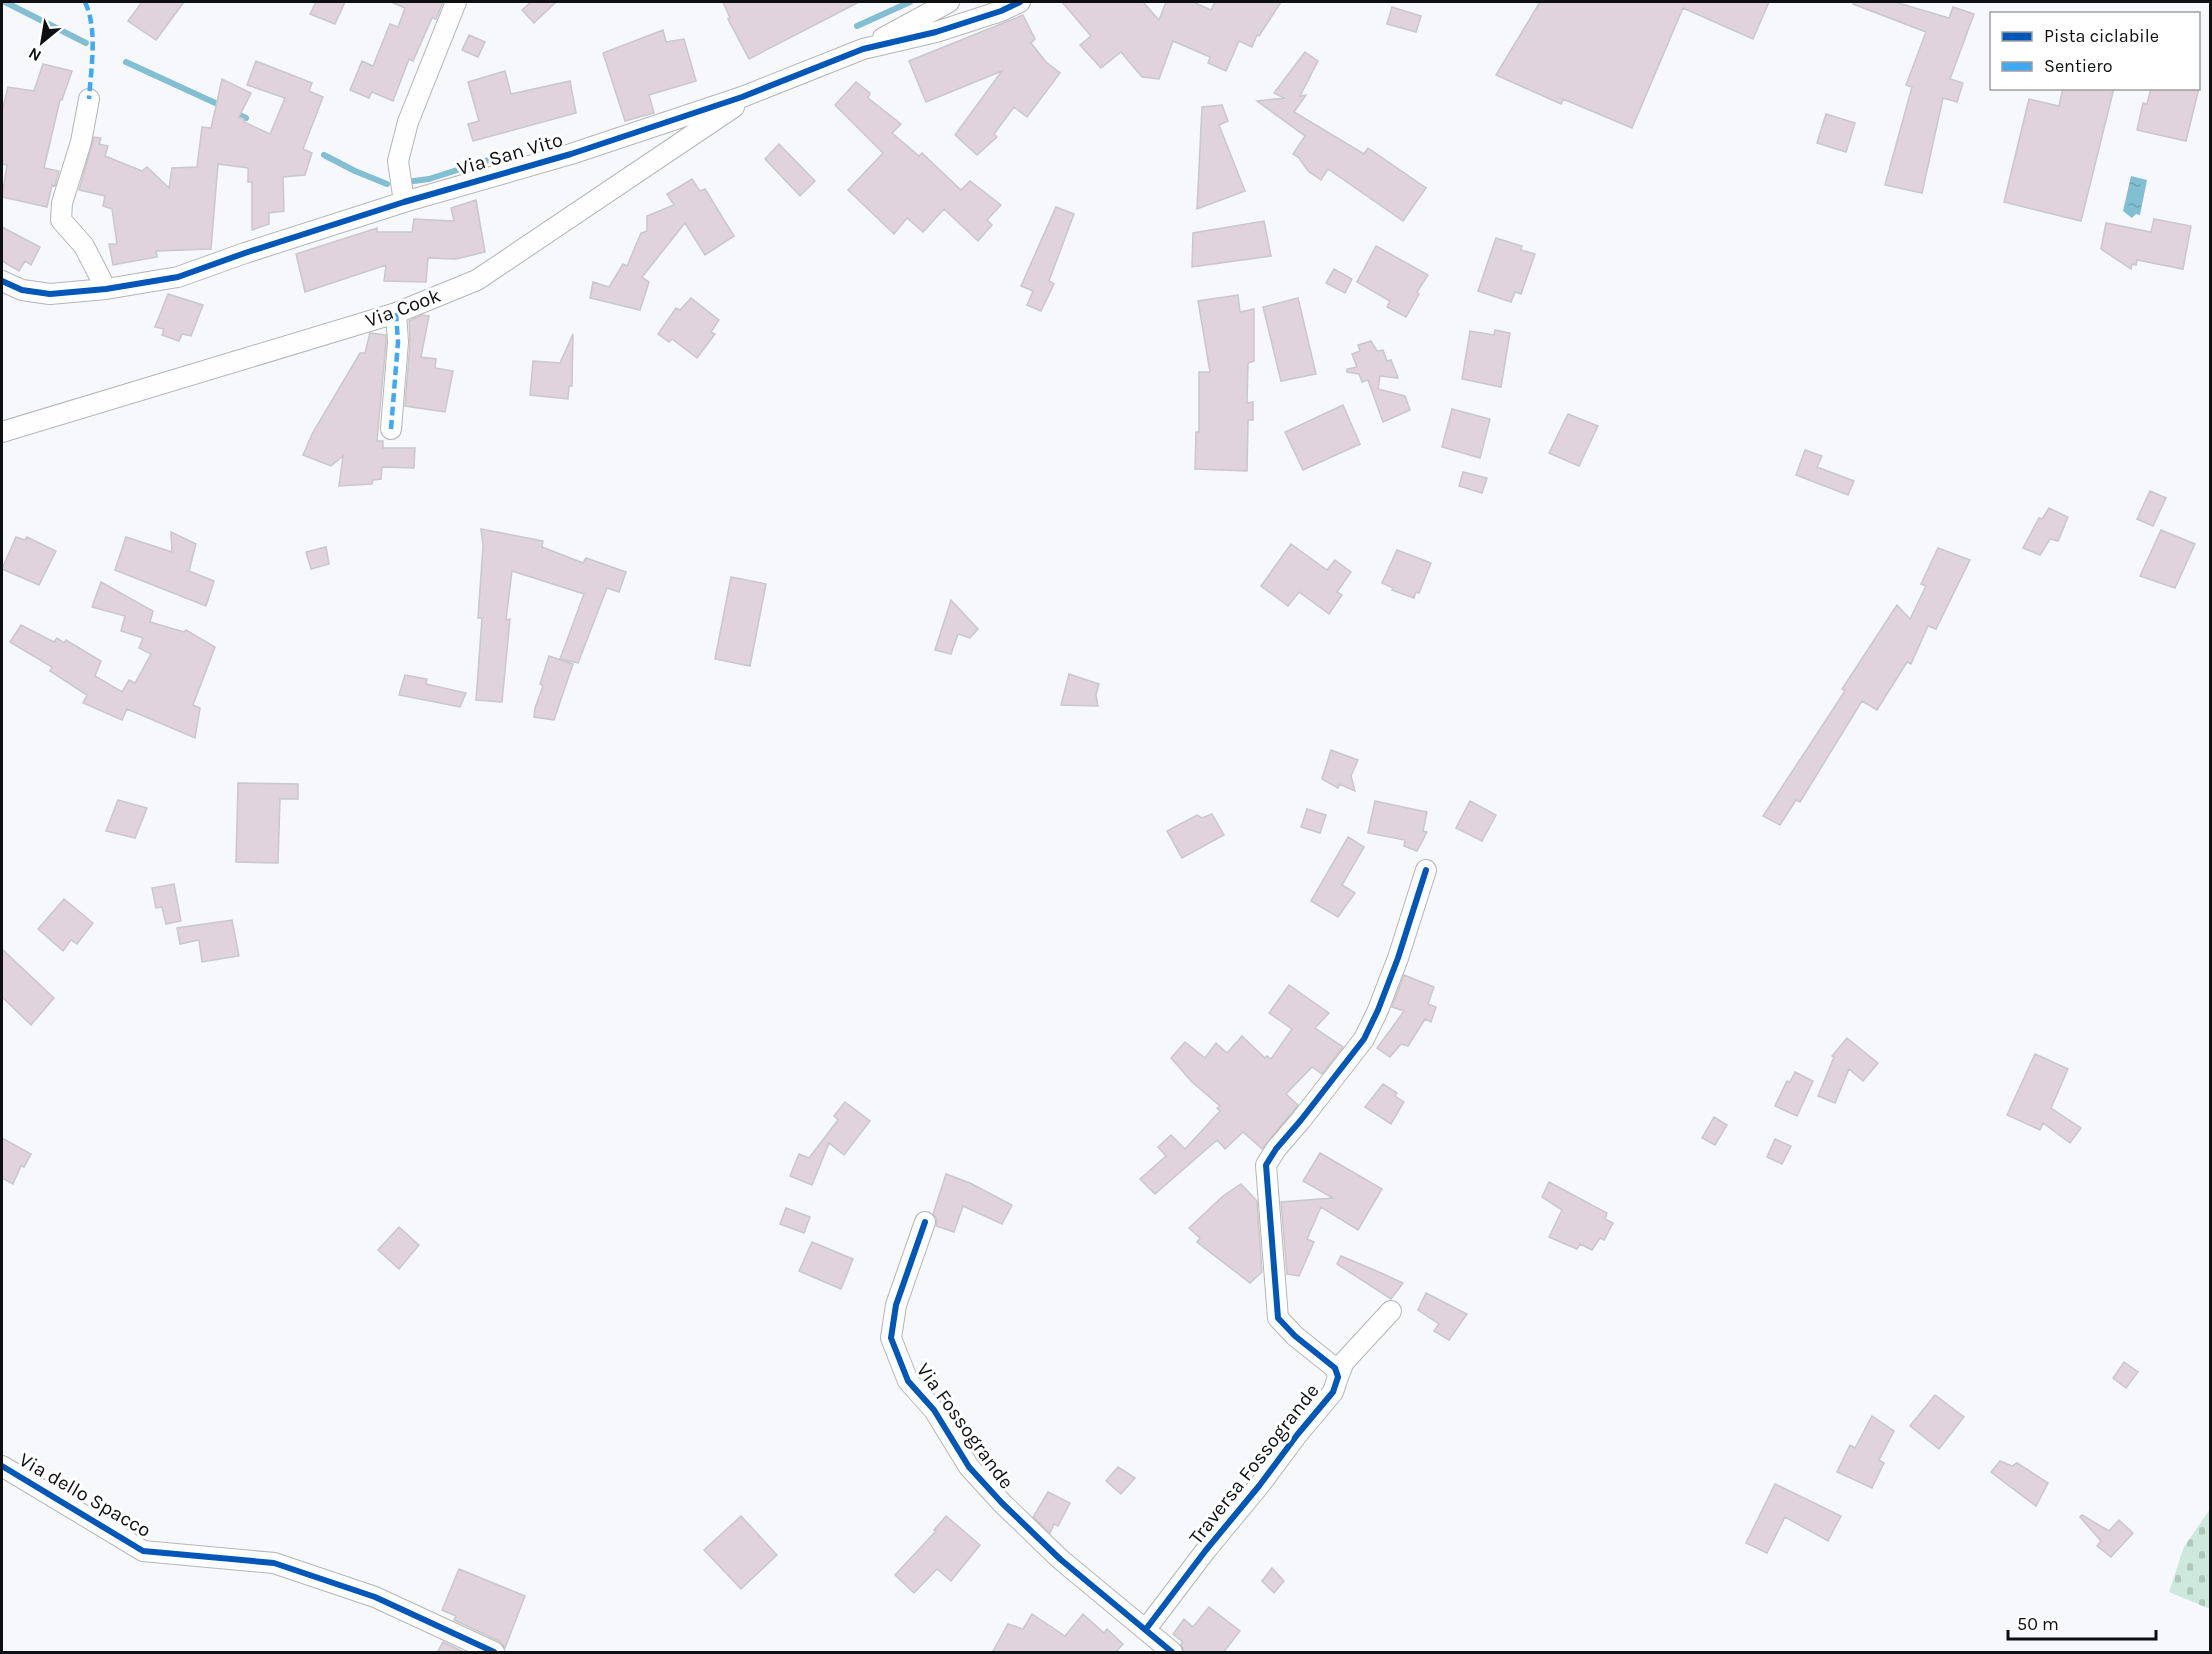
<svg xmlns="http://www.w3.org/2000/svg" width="2212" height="1654" font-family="Karla,sans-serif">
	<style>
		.cemetery { fill: url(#cemetery-stones) }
		.water { fill: url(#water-ripples) }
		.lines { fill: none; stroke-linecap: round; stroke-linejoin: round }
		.stream { stroke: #82bfd2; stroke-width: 6 }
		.building { fill: #e0d3db; stroke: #c9c8ca; stroke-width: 1.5 }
		.minor-casing { stroke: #b4b6b8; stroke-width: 22 }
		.minor { stroke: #fefefe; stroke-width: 20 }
		.quiet { stroke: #3fa9f5; stroke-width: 4.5; stroke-dasharray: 9 4.5; stroke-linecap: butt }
		.cycleway-casing { stroke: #fff; stroke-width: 10 }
		.cycleway { stroke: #0057b8; stroke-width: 6 }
		.labels { text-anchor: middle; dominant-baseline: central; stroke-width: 6; stroke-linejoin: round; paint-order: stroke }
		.street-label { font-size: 20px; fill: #0d0f11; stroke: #fff }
	</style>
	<defs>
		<pattern id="cemetery-stones" width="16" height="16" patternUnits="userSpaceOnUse" patternTransform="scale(1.5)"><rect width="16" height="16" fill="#cde9dd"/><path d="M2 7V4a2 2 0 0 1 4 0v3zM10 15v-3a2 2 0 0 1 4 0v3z" fill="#afc7bd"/></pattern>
		<pattern id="water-ripples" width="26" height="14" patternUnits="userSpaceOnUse" patternTransform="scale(1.5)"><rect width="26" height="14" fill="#82bfd2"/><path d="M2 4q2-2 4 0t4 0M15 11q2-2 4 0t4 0" fill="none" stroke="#6fa3b3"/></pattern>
	</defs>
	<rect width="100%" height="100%" fill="#f6f8fb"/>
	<path class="cemetery" d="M 2210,1509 L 2210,1609 L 2169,1592 L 2184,1547 Z"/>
	<path class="water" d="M 2131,176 L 2147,180 L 2140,215 L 2136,214 L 2132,218 L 2123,211 Z"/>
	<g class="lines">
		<path class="stream" d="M 5,2 L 86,43
			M 857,26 L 910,2
			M 126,62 L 224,107
			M 233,112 L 246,118
			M 324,155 L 355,171 L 387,184
			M 406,182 L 429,179 L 501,156"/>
	</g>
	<path class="building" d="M 142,2 L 184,2 L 156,40 L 128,21 Z
		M 316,2 L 345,2 L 335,24 L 310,14 Z
		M 393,2 L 443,2 L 436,19 L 432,18 L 413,61 L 409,59 L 393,101 L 372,92 L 369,98 L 350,90 L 362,61 L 373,66 L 390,24 L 398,27 L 405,8 L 393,3 Z
		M 531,2 L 556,2 L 534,23 L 522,10 Z
		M 723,2 L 859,2 L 749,59 L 728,19 L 730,18 Z
		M 1062,2 L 1143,2 L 1159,20 L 1166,2 L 1193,2 L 1211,10 L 1215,2 L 1281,2 L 1259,36 L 1257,35 L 1252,47 L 1239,41 L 1226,71 L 1208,63 L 1210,57 L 1173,41 L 1159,79 L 1142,77 L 1121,52 L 1101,68 L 1080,45 L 1091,36 Z
		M 1540,2 L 1769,2 L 1753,39 L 1683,8 L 1632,128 L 1563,99 L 1561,104 L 1496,75 Z
		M 1854,2 L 1895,2 L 1949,18 L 1953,7 L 1974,14 L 1950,79 L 1963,83 L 1957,102 L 1943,98 L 1922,193 L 1885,185 L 1912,87 L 1906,85 L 1926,32 L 1853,4 Z
		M 1392,7 L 1421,16 L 1416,32 L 1387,24 Z
		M 1023,15 L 1035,39 L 1031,43 L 1046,62 L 1060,73 L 1027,117 L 1014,107 L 994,134 L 997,137 L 977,155 L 955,135 L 1002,71 L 926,102 L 909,61 Z
		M 663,30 L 666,42 L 684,39 L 696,81 L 649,95 L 654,113 L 625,121 L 603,53 Z
		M 469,35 L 485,42 L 478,57 L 462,50 Z
		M 1305,52 L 1318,61 L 1300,96 L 1306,95 L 1294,112 L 1364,154 L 1368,148 L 1426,188 L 1403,221 L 1328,169 L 1321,180 L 1308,171 L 1299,158 L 1293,154 L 1305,136 L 1257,101 L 1284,98 L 1274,93 Z
		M 256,61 L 312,83 L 309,91 L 323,97 L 303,149 L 312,153 L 305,175 L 283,177 L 284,211 L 269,213 L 269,224 L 252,230 L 252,182 L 248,182 L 248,168 L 218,164 L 211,249 L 156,251 L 157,257 L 113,265 L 109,244 L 117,244 L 112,209 L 103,206 L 105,196 L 79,190 L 94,137 L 101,138 L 99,144 L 108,146 L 105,156 L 142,171 L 147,167 L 169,188 L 172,168 L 197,167 L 202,127 L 211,128 L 222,79 L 251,93 L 239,117 L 244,119 L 244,122 L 270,134 L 285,98 L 247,85 Z
		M 43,64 L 72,71 L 62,100 L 60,100 L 44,168 L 59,171 L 55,186 L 52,185 L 47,207 L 2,197 L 7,165 L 2,164 L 2,111 L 8,87 L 34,91 Z
		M 505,71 L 511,94 L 570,81 L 576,113 L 473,141 L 468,124 L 479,121 L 468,82 Z
		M 856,82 L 870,93 L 868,98 L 901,124 L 892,133 L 919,156 L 922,153 L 961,190 L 970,181 L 1001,205 L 987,220 L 992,225 L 978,241 L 944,209 L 923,232 L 907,218 L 894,234 L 848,190 L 883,153 L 835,105 Z
		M 2063,88 L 2114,88 L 2081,221 L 2004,202 L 2029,99 L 2059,106 Z
		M 2151,88 L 2199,88 L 2186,141 L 2137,130 L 2143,103 L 2147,104 Z
		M 1222,105 L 1228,121 L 1219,125 L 1245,191 L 1197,209 L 1202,107 Z
		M 1826,114 L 1855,123 L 1846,152 L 1817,143 Z
		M 779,144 L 815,181 L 800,196 L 765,159 Z
		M 692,179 L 700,191 L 705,189 L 734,236 L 705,255 L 685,223 L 642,277 L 649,282 L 640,310 L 590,298 L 593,282 L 609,287 L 623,264 L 627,266 L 641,233 L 647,231 L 647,216 L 674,205 L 667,194 Z
		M 476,200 L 485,252 L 456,259 L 428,258 L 426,282 L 384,281 L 386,265 L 305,292 L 296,254 L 377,228 L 377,232 L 412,232 L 414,219 L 454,221 L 451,208 Z
		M 1056,207 L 1074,214 L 1049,281 L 1054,284 L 1041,311 L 1027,305 L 1033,291 L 1021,286 Z
		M 2154,219 L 2191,226 L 2183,269 L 2137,260 L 2136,265 L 2132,264 L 2131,269 L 2101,249 L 2106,223 L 2151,232 Z
		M 1264,221 L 1271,256 L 1192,267 L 1193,233 Z
		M 2,227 L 40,247 L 31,265 L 25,261 L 19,271 L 2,261 Z
		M 1496,238 L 1522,246 L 1521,250 L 1535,254 L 1521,294 L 1515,292 L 1511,302 L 1478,291 Z
		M 1376,246 L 1428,275 L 1417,292 L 1419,294 L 1406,317 L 1387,307 L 1390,301 L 1357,282 Z
		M 1334,269 L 1352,279 L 1345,293 L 1326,283 Z
		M 168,294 L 203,305 L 191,336 L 182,334 L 179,341 L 162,335 L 164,329 L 155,327 Z
		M 1238,295 L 1240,312 L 1254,309 L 1254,361 L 1248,363 L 1247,403 L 1253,402 L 1253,420 L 1248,420 L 1247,471 L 1195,469 L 1196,432 L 1199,432 L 1199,372 L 1210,372 L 1198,301 Z
		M 691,298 L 719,320 L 711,332 L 715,334 L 697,358 L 672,339 L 669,342 L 658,334 L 676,308 L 680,310 Z
		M 1298,298 L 1316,374 L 1281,381 L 1263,307 Z
		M 422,315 L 429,316 L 421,357 L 436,359 L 435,368 L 453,371 L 445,412 L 405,406 L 410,343 L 409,321 Z
		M 1495,330 L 1510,333 L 1501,387 L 1462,379 L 1470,331 L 1494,335 Z
		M 370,333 L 386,335 L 386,342 L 377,441 L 383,441 L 383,448 L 415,448 L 414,468 L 382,467 L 381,479 L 373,480 L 372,484 L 339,486 L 343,456 L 331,466 L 303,455 L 312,434 L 360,353 L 365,353 Z
		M 573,334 L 572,386 L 569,386 L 568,399 L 530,395 L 533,361 L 560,363 Z
		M 1371,341 L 1377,351 L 1383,350 L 1387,361 L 1391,360 L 1398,378 L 1380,376 L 1378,389 L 1405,396 L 1410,410 L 1383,422 L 1368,380 L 1362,382 L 1359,374 L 1347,372 L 1347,369 L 1357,367 L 1352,354 L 1360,351 L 1358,345 Z
		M 1343,405 L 1360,444 L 1303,470 L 1285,432 Z
		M 1452,409 L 1490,419 L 1480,458 L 1442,447 Z
		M 1568,414 L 1598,426 L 1579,466 L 1549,453 Z
		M 1805,450 L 1822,456 L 1817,467 L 1854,481 L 1848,495 L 1796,475 Z
		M 1463,472 L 1487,478 L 1482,493 L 1459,486 Z
		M 2150,491 L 2166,498 L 2153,526 L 2137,519 Z
		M 2049,508 L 2068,517 L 2058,541 L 2050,539 L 2040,555 L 2023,548 L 2039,518 L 2042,519 Z
		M 481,529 L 543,541 L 542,547 L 583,563 L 586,558 L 626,572 L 619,592 L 607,588 L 578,663 L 560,659 L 584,594 L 512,571 L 506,620 L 510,619 L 502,702 L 476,700 L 482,618 L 478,618 L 483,546 Z
		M 2161,530 L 2195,544 L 2175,588 L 2140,576 Z
		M 171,532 L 196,544 L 189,571 L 214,581 L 206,606 L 115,570 L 126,537 L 172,552 Z
		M 16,537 L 25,540 L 27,537 L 56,551 L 39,585 L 2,569 Z
		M 1291,544 L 1327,570 L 1335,560 L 1351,572 L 1337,592 L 1342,595 L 1329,614 L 1299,592 L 1288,606 L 1261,586 Z
		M 326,547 L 329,564 L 311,569 L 306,552 Z
		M 1938,548 L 1970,560 L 1936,629 L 1928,626 L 1911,664 L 1907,662 L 1877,710 L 1862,701 L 1800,802 L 1796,800 L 1780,825 L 1763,816 L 1845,691 L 1842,689 L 1897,605 L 1910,619 L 1926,586 L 1921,584 Z
		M 1397,550 L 1431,563 L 1419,593 L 1416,592 L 1414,598 L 1392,590 L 1393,588 L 1382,583 Z
		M 731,577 L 766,584 L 750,666 L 715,659 Z
		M 101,582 L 153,611 L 150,622 L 184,632 L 186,630 L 215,647 L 193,705 L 200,708 L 195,738 L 127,709 L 122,720 L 83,703 L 87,695 L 50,671 L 52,667 L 10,642 L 21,625 L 54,642 L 57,638 L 64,643 L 66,640 L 101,661 L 95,676 L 122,692 L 129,680 L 135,683 L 151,654 L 139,648 L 143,638 L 121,631 L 125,616 L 92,607 Z
		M 951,600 L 978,629 L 970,638 L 958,634 L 951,654 L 935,650 Z
		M 549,656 L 573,664 L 554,720 L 534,717 L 535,708 L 543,686 L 540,684 Z
		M 1069,674 L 1099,684 L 1096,695 L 1098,706 L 1061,705 Z
		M 405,675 L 427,679 L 426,684 L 466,693 L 460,707 L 399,695 Z
		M 1331,750 L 1358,760 L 1351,776 L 1355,791 L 1339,784 L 1338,788 L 1322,779 Z
		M 238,783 L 298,784 L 298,799 L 280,799 L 278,863 L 236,862 Z
		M 118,800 L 147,808 L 135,838 L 106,831 Z
		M 1375,801 L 1427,812 L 1423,831 L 1427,832 L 1417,851 L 1404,846 L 1405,840 L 1368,833 Z
		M 1470,801 L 1496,815 L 1482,841 L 1456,828 Z
		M 1307,809 L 1326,815 L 1320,833 L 1301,827 Z
		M 1212,814 L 1224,835 L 1182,858 L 1167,831 L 1197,815 L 1202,818 Z
		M 1348,837 L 1364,847 L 1342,885 L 1355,893 L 1338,917 L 1311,901 Z
		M 174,884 L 181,921 L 166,924 L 162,907 L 156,908 L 152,888 Z
		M 64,899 L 93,923 L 77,944 L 71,940 L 63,951 L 38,929 Z
		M 232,920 L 239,956 L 202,962 L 199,940 L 180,944 L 177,928 Z
		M 2,949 L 54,998 L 31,1025 L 2,997 Z
		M 1404,975 L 1434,987 L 1428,1004 L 1436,1007 L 1431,1022 L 1425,1019 L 1408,1046 L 1401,1044 L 1390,1057 L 1377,1048 L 1404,1011 L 1392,1007 Z
		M 1289,985 L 1329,1013 L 1315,1028 L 1343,1047 L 1322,1074 L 1312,1067 L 1286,1094 L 1298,1105 L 1262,1149 L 1243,1132 L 1225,1149 L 1217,1140 L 1155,1194 L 1140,1179 L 1166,1156 L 1158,1147 L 1171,1135 L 1185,1149 L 1220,1111 L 1217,1108 L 1220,1106 L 1192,1082 L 1171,1058 L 1185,1042 L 1205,1058 L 1216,1043 L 1227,1053 L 1242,1036 L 1265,1058 L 1267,1056 L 1271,1059 L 1292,1029 L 1269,1013 Z
		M 1847,1038 L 1878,1063 L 1863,1081 L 1849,1069 L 1835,1103 L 1818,1096 L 1834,1057 L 1832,1056 Z
		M 2035,1054 L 2068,1069 L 2051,1108 L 2081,1128 L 2070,1143 L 2043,1123 L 2040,1130 L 2007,1115 Z
		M 1795,1072 L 1813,1081 L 1797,1116 L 1775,1106 L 1787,1081 L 1790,1082 Z
		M 1383,1084 L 1397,1093 L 1395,1096 L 1404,1102 L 1391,1124 L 1365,1107 Z
		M 845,1102 L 870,1121 L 844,1155 L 829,1143 L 812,1185 L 790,1176 L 799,1154 L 809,1158 L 838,1120 L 834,1116 Z
		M 1714,1117 L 1727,1125 L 1715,1145 L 1702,1138 Z
		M 2,1138 L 31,1154 L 24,1167 L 21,1166 L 13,1184 L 2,1178 Z
		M 1775,1139 L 1791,1146 L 1782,1164 L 1767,1157 Z
		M 1320,1153 L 1382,1189 L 1358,1230 L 1321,1207 L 1307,1239 L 1314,1242 L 1299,1276 L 1287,1274 L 1281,1202 L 1333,1198 L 1303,1181 Z
		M 946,1174 L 970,1183 L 1012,1205 L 1002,1224 L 963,1206 L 954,1232 L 936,1226 L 937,1219 L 933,1214 Z
		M 1549,1182 L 1607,1213 L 1605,1219 L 1613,1223 L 1604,1240 L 1600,1238 L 1592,1250 L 1580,1244 L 1577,1249 L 1549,1237 L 1562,1210 L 1542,1197 Z
		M 1241,1184 L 1257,1201 L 1262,1272 L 1250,1283 L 1197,1242 L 1200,1238 L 1189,1228 L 1223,1196 Z
		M 786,1208 L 810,1217 L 804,1233 L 780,1224 Z
		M 399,1227 L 419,1245 L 399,1269 L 378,1250 Z
		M 812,1242 L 853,1259 L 841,1289 L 799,1271 Z
		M 1341,1256 L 1379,1272 L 1403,1283 L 1391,1299 L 1337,1264 Z
		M 1426,1293 L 1467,1314 L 1449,1340 L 1434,1331 L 1439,1324 L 1418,1310 Z
		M 2124,1362 L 2138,1372 L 2126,1388 L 2113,1378 Z
		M 1935,1395 L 1964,1417 L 1939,1449 L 1910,1426 Z
		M 1872,1416 L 1894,1431 L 1879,1460 L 1884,1463 L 1872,1488 L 1837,1472 L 1850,1445 L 1855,1448 Z
		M 2000,1461 L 2012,1466 L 2017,1463 L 2048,1483 L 2036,1506 L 1991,1472 Z
		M 1118,1467 L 1135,1478 L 1121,1494 L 1106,1481 Z
		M 1775,1484 L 1841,1516 L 1828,1541 L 1785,1517 L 1767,1553 L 1746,1543 Z
		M 1048,1492 L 1070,1503 L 1058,1526 L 1054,1524 L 1050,1533 L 1033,1517 Z
		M 2082,1515 L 2109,1531 L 2119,1520 L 2133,1533 L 2111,1557 L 2097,1546 L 2101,1541 L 2080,1517 Z
		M 741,1516 L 777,1555 L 741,1589 L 704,1550 Z
		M 946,1516 L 980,1545 L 951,1581 L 937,1569 L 914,1593 L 895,1575 L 936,1531 L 934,1530 Z
		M 1272,1568 L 1284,1581 L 1274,1593 L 1262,1581 Z
		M 459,1569 L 525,1596 L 505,1648 L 499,1641 L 454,1620 L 456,1616 L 442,1610 Z
		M 1209,1607 L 1240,1631 L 1223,1653 L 1184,1653 L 1181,1644 L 1183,1642 L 1173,1634 L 1184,1619 L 1193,1627 Z
		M 1032,1614 L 1065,1636 L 1083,1614 L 1104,1633 L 1107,1629 L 1123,1644 L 1115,1653 L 992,1653 L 1008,1624 L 1023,1629 Z
		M 443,1642 L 466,1653 L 437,1653 Z"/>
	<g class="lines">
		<g class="minor-casing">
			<path id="minor" d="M 883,38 L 949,2
				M 89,99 L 81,142 L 62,203 L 61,220 L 84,246 L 106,289
				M 404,202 L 398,161 L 408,122 L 456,2
				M 2,281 L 22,290 L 50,294 L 106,289 L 178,277 L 245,253 L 404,202 L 571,154 L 742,97 L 863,49 L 936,32 L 1001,11 L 1020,2
				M 391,429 L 398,342 L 396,313
				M 2,432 L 396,313 L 477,280 L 734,107
				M 925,1222 L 896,1305 L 891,1338 L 908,1381 L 934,1410 L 969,1467 L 1002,1503 L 1060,1559 L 1172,1652
				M 1338,1377 L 1344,1362 L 1391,1311
				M 2,1466 L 143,1551 L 274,1563 L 375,1597 L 494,1652
				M 1146,1629 L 1206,1550 L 1259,1486 L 1297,1435 L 1333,1392 L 1338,1377 L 1335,1368 L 1295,1336 L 1278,1318 L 1266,1165 L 1276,1149 L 1301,1120 L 1364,1039 L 1378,1010 L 1398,958 L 1426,870"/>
		</g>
		<use href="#minor" class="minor"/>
		<path class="quiet" d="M 85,2 C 98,30 91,68 89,99
			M 391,429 L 398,342 L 396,313"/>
		<g class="cycleway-casing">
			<path id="cycleway" d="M 2,281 L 22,290 L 50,294 L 106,289 L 178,277 L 245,253 L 404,202 L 571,154 L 742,97 L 863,49 L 936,32 L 1001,11 L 1020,2
				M 925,1222 L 896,1305 L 891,1338 L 908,1381 L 934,1410 L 969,1467 L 1002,1503 L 1060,1559 L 1172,1652
				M 2,1466 L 143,1551 L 274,1563 L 375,1597 L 494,1652
				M 1146,1629 L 1206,1550 L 1259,1486 L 1297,1435 L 1333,1392 L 1338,1377 L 1335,1368 L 1295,1336 L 1278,1318 L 1266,1165 L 1276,1149 L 1301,1120 L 1364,1039 L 1378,1010 L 1398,958 L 1426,870"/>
		</g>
		<use href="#cycleway" class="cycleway"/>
	</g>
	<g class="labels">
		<g class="street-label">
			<text transform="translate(510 154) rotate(-16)">Via San Vito</text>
			<text transform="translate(403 308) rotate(-20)">Via Cook</text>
			<text transform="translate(965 1426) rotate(54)">Via Fossogrande</text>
			<text transform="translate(1254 1464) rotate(-52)">Traversa Fossogrande</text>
			<text transform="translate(85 1495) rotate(30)">Via dello Spacco</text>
		</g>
	</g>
	<rect width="2212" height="1654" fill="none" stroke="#0d0f11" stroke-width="6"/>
	<rect x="1990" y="12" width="210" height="78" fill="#ffffff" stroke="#9e9fa0" stroke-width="1.5"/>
	<rect x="2002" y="32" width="30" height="9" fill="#0057b8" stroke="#9e9fa0" stroke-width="1.5"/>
	<text x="2044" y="42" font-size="18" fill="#0d0f11">Pista ciclabile</text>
	<rect x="2002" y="62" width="30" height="9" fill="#3fa9f5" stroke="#9e9fa0" stroke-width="1.5"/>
	<text x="2044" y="72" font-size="18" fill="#0d0f11">Sentiero</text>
	<g transform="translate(42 42) rotate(210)" stroke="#ffffff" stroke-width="4.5" paint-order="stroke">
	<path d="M0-4.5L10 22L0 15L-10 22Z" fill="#0d0f11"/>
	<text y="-9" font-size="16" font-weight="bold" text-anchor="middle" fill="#0d0f11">N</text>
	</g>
	<path d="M2008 1630v9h148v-9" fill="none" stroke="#0d0f11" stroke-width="3"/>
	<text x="2017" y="1630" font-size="18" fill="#0d0f11" stroke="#ffffff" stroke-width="4.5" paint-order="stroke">50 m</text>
</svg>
